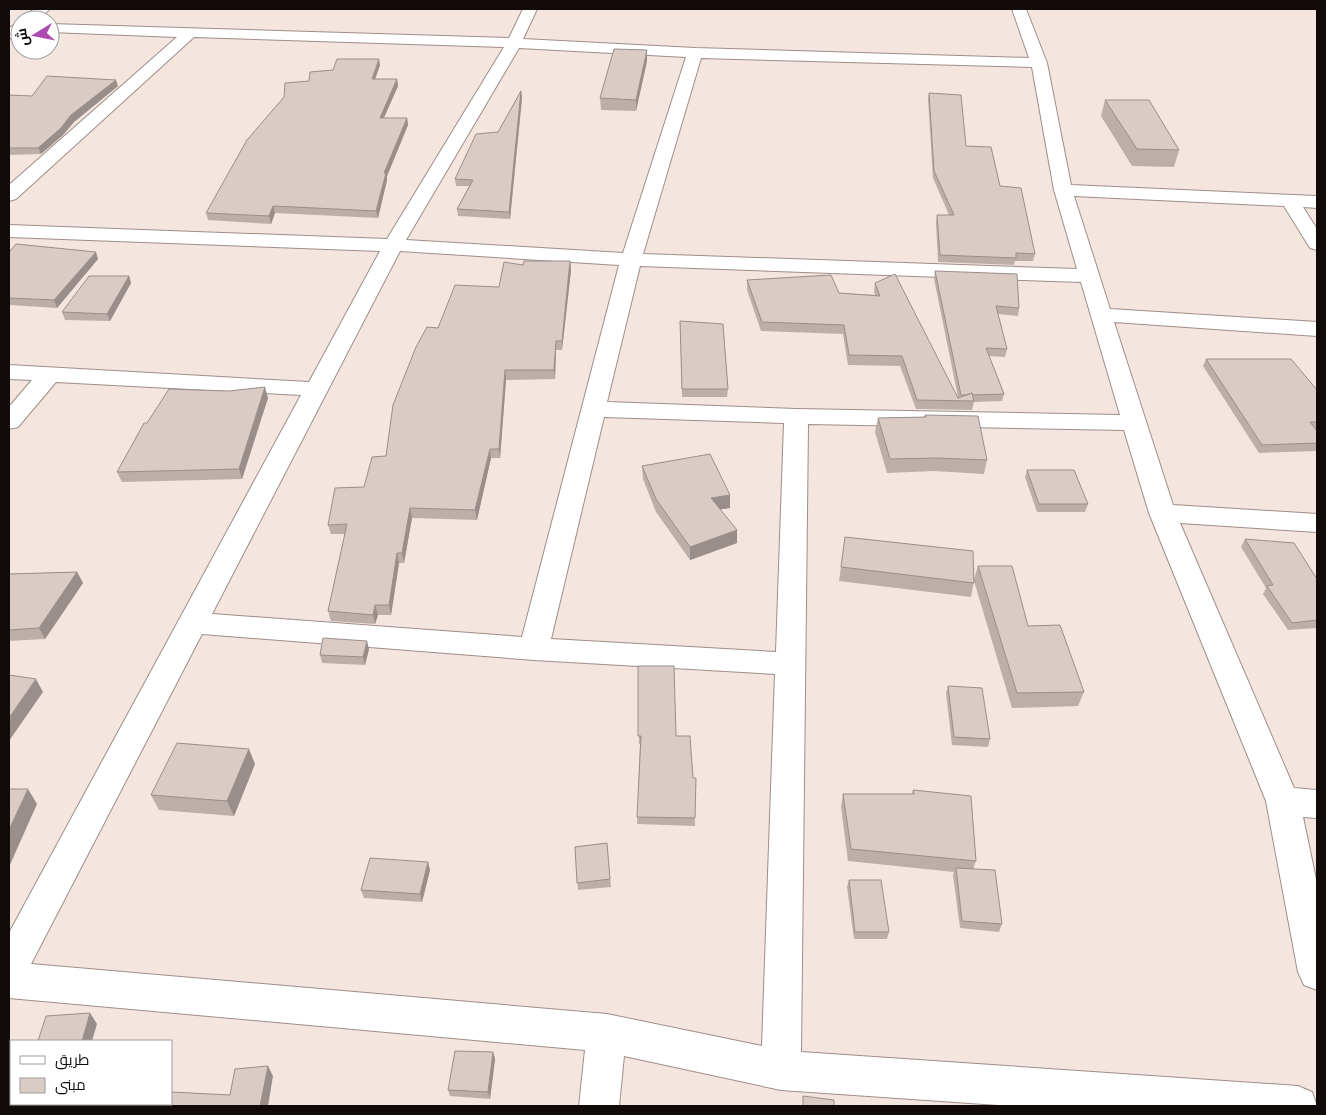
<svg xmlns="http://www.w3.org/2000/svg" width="1326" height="1115" font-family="'Space Grotesk',Cairo,sans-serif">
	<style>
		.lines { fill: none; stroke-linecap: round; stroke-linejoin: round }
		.minor-casing { stroke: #9d8e88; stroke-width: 2 }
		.minor { fill: #fff; fill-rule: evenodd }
		.wall { fill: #bcafa9 }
		.shaded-wall { fill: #998e8a }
		.building { fill: #dbcbc5; stroke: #998e8a }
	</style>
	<rect width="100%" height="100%" fill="#f5e5df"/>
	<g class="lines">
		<g class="minor-casing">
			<path id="minor" d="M 34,9 L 50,9 L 37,20 L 21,20 Z
				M 523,9 L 537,9 L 523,39 L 695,48 L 1029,58 L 1012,9 L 1026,9 L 1047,63 L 1071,185 L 1317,196 L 1317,208 L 1303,207 L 1317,229 L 1317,250 L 1310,248 L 1284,206 L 1074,196 L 1110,309 L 1317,322 L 1317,336 L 1114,322 L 1173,505 L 1317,514 L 1317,532 L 1180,523 L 1294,788 L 1317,790 L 1317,818 L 1303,817 L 1317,884 L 1317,990 L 1304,985 L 1298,972 L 1266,801 L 1149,513 L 1124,430 L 808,424 L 801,1052 L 1298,1086 L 1312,1092 L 1317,1106 L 1013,1106 L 781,1090 L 624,1056 L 619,1106 L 579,1106 L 585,1050 L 9,998 L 9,933 L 301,395 L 56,382 L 18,427 L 9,429 L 9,407 L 32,380 L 9,379 L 9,365 L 309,382 L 380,251 L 9,237 L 9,225 L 387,239 L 504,47 L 194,37 L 16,199 L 9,201 L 9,185 L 177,37 L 50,32 L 50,24 L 509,38 ZM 519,48 L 686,57 L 623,253 L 406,240 ZM 701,58 L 1032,67 L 1054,190 L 1077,269 L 643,254 ZM 400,251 L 619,265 L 522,637 L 212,614 ZM 640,266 L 1081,282 L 1120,415 L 796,409 L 607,402 ZM 604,417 L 784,423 L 776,652 L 551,639 ZM 202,634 L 534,660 L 775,674 L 762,1046 L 607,1014 L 31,964 Z
				M 20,22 L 20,33 L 9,39 L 9,28 Z"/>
		</g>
		<use href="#minor" class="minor"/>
	</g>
	<path class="wall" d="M 647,61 L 636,111 L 601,110 L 600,98 Z
		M 380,65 L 375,79 L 397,79 L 398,86 L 384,118 L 407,118 L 408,125 L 387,176 L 387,180 L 378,218 L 275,213 L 271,224 L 208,220 L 206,213 L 284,97 L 309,81 L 333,70 Z
		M 118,86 L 74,122 L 63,135 L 41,154 L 9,155 L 9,95 L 32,96 Z
		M 521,91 L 522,98 L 510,219 L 458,216 L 457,209 L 469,186 L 456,186 L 455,179 L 498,132 Z
		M 929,93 L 966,146 L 1000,186 L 1035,254 L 1033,261 L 1015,261 L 1014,265 L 938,262 L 936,222 L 937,215 L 949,215 L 933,178 L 928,99 Z
		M 1105,100 L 1179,150 L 1174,167 L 1132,166 L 1101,116 Z
		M 9,252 L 98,259 L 57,308 L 9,305 Z
		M 570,261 L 571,270 L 562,350 L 556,350 L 555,379 L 506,380 L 500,458 L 491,458 L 477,520 L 412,518 L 404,563 L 399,563 L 391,615 L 378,615 L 375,624 L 331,621 L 328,611 L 345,534 L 331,534 L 328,525 L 364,487 L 386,456 L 499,287 L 523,265 Z
		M 935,271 L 1019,308 L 1018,316 L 998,314 L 1007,349 L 1005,357 L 989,356 L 1004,394 L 1002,401 L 974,402 L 972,410 L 916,409 L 900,366 L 848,365 L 843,334 L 761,331 L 747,290 L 747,280 L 839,293 L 875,295 L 874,292 L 875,283 L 958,397 L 934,279 Z
		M 129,276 L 131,283 L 110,321 L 65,320 L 62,312 Z
		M 680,321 L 728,389 L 727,397 L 682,397 Z
		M 1206,359 L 1317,390 L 1317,430 L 1316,430 L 1317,431 L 1317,451 L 1259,453 L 1203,366 Z
		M 268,398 L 242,479 L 122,482 L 117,472 Z
		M 925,415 L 987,460 L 984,474 L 934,471 L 887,473 L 875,432 L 878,418 L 924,417 Z
		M 642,466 L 730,508 L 720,509 L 737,543 L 690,560 L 656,512 L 643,479 Z
		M 1027,470 L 1088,504 L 1085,512 L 1037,512 L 1025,477 Z
		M 845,537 L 974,579 L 978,566 L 1028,626 L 1084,692 L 1078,706 L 1012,708 L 974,581 L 971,597 L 839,581 Z
		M 1245,539 L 1317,579 L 1317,628 L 1288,630 L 1263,594 L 1266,588 L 1241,547 Z
		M 77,572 L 83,583 L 45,639 L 9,641 L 9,574 Z
		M 369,649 L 365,665 L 322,663 L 320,655 Z
		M 638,666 L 676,736 L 693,778 L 695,826 L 637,824 L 640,744 L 639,744 Z
		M 948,686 L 990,739 L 988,747 L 952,745 L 946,693 Z
		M 255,764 L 234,816 L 159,810 L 151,795 Z
		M 913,790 L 976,861 L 973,869 L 1002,924 L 999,932 L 960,928 L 953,875 L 954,872 L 848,861 L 841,807 L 843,794 L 912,794 Z
		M 607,843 L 611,887 L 578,890 L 575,847 Z
		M 430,870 L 422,902 L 364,898 L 361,890 Z
		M 849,880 L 889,932 L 887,939 L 854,939 L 847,887 Z
		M 493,1052 L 495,1059 L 490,1099 L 450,1096 L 448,1090 Z"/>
	<path class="shaded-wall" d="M 647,50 L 647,61 L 636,111 L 636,100 Z
		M 379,59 L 380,65 L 373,85 L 372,79 Z
		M 397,79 L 398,86 L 381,124 L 380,118 Z
		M 116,80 L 118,86 L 74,122 L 63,135 L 41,154 L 38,148 L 71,115 Z
		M 521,91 L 522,98 L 510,219 L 509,212 Z
		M 407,118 L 408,125 L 387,176 L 387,180 L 378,218 L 376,211 L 384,173 Z
		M 273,206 L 275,213 L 271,224 L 269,216 Z
		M 96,252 L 98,259 L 57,308 L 54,300 Z
		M 570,261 L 571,270 L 562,350 L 562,341 Z
		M 129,276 L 131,283 L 110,321 L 107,314 Z
		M 556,341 L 556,350 L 555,379 L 554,370 Z
		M 505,370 L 506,380 L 500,458 L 499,449 Z
		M 265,387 L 268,398 L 242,479 L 239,469 Z
		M 490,449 L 491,458 L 477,520 L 475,510 Z
		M 730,495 L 730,508 L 711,511 L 711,498 Z
		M 410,508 L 412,518 L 404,563 L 402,553 Z
		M 737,530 L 737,543 L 690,560 L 690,547 Z
		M 397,553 L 399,563 L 391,615 L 389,605 Z
		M 77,572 L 83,583 L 45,639 L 39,628 Z
		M 375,605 L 378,615 L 375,624 L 373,615 Z
		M 367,641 L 369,649 L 365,665 L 363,657 Z
		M 36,679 L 43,692 L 9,741 L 9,718 Z
		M 249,749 L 255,764 L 234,816 L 227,801 Z
		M 28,789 L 37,804 L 9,867 L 9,830 Z
		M 428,862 L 430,870 L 422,902 L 420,894 Z
		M 90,1013 L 97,1024 L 92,1041 L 82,1041 Z
		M 493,1052 L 495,1059 L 490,1099 L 488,1092 Z
		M 268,1066 L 273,1076 L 268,1106 L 260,1106 Z"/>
	<path class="building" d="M 614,49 L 647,50 L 636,100 L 600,98 Z
		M 337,59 L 379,59 L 372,79 L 397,79 L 380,118 L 407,118 L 384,173 L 386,173 L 376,211 L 273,206 L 269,216 L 206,213 L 247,140 L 284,97 L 285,83 L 309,81 L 310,72 L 333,70 Z
		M 47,76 L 116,80 L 71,115 L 61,128 L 38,148 L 9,148 L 9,95 L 32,96 Z
		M 521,91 L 509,212 L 457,209 L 473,180 L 455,179 L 476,134 L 498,132 Z
		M 929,93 L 961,95 L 966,146 L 991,147 L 1000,186 L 1021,188 L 1035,254 L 1016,253 L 1016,258 L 940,255 L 937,215 L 954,215 L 934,171 Z
		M 1105,100 L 1149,100 L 1179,150 L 1137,149 Z
		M 16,244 L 96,252 L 54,300 L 9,298 L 9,252 Z
		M 524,261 L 570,261 L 562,341 L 556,341 L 554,370 L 505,370 L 499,449 L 490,449 L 475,510 L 410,508 L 402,553 L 397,553 L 389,605 L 375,605 L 373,615 L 328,611 L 347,524 L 328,525 L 335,488 L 364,487 L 372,457 L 386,456 L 393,405 L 416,347 L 427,327 L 438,328 L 455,285 L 499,287 L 504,262 L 523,265 Z
		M 935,271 L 1017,274 L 1019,308 L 996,306 L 1007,349 L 986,348 L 1004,394 L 973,395 L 972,393 L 967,395 L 961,395 Z
		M 895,274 L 958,398 L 972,393 L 974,401 L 917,400 L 902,356 L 849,355 L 844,325 L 762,322 L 747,280 L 831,275 L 839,293 L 880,296 L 875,283 Z
		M 89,276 L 129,276 L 107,314 L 62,312 Z
		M 680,321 L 723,324 L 728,389 L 682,389 Z
		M 1206,359 L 1291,359 L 1317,390 L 1317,422 L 1310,422 L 1317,431 L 1317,443 L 1262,445 Z
		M 265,387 L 239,469 L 117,472 L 144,423 L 147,423 L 169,389 L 229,391 Z
		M 925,415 L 978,416 L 987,460 L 937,458 L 890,459 L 878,418 L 926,417 Z
		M 710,454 L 730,495 L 711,498 L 737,530 L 690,547 L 656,499 L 642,466 Z
		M 1027,470 L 1074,470 L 1088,504 L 1039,504 Z
		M 845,537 L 973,551 L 974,583 L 841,567 Z
		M 1245,539 L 1294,543 L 1317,579 L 1317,620 L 1292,623 L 1267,586 L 1273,585 Z
		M 978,566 L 1012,566 L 1028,626 L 1060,625 L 1084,692 L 1017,693 Z
		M 77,572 L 39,628 L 9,630 L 9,574 Z
		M 323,638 L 367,641 L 363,657 L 320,655 Z
		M 638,666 L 674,666 L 676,736 L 690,736 L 693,778 L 696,778 L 695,818 L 637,817 L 641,736 L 638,736 Z
		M 9,675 L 36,679 L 9,718 Z
		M 948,686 L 982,688 L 990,739 L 954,737 Z
		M 177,743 L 249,749 L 227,801 L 151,795 Z
		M 9,789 L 28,789 L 9,830 Z
		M 913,790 L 971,796 L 976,861 L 851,849 L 843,794 L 914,794 Z
		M 607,843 L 610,879 L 577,883 L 575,847 Z
		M 370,858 L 428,862 L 420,894 L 361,890 Z
		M 956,868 L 995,870 L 1002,924 L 962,921 Z
		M 849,880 L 881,880 L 889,932 L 855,932 Z
		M 90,1013 L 82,1041 L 38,1041 L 46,1016 Z
		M 455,1051 L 493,1052 L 488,1092 L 448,1090 Z
		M 268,1066 L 260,1106 L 9,1106 L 9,1088 L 11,1088 L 11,1104 L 171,1104 L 171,1092 L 230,1095 L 235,1069 Z
		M 803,1096 L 834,1100 L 834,1106 L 803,1106 Z"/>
	<rect width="1326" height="1115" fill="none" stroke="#100b09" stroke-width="20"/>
	<rect x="10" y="1040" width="162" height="65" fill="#ffffff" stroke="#9f9d9d"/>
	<rect x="20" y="1056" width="25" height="8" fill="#ffffff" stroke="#9f9d9d"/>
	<text x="55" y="1065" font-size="15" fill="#100b09">طريق</text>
	<rect x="20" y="1078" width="25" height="15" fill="#dbcbc5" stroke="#9f9d9d"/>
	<text x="55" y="1090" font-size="15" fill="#100b09">مبنى</text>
	<g transform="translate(35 35) rotate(260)"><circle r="24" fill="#ffffff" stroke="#9f9d9d"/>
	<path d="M0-4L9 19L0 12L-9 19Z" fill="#ae4bb1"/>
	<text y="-8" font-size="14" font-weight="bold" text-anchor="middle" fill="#100b09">ش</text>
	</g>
</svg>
